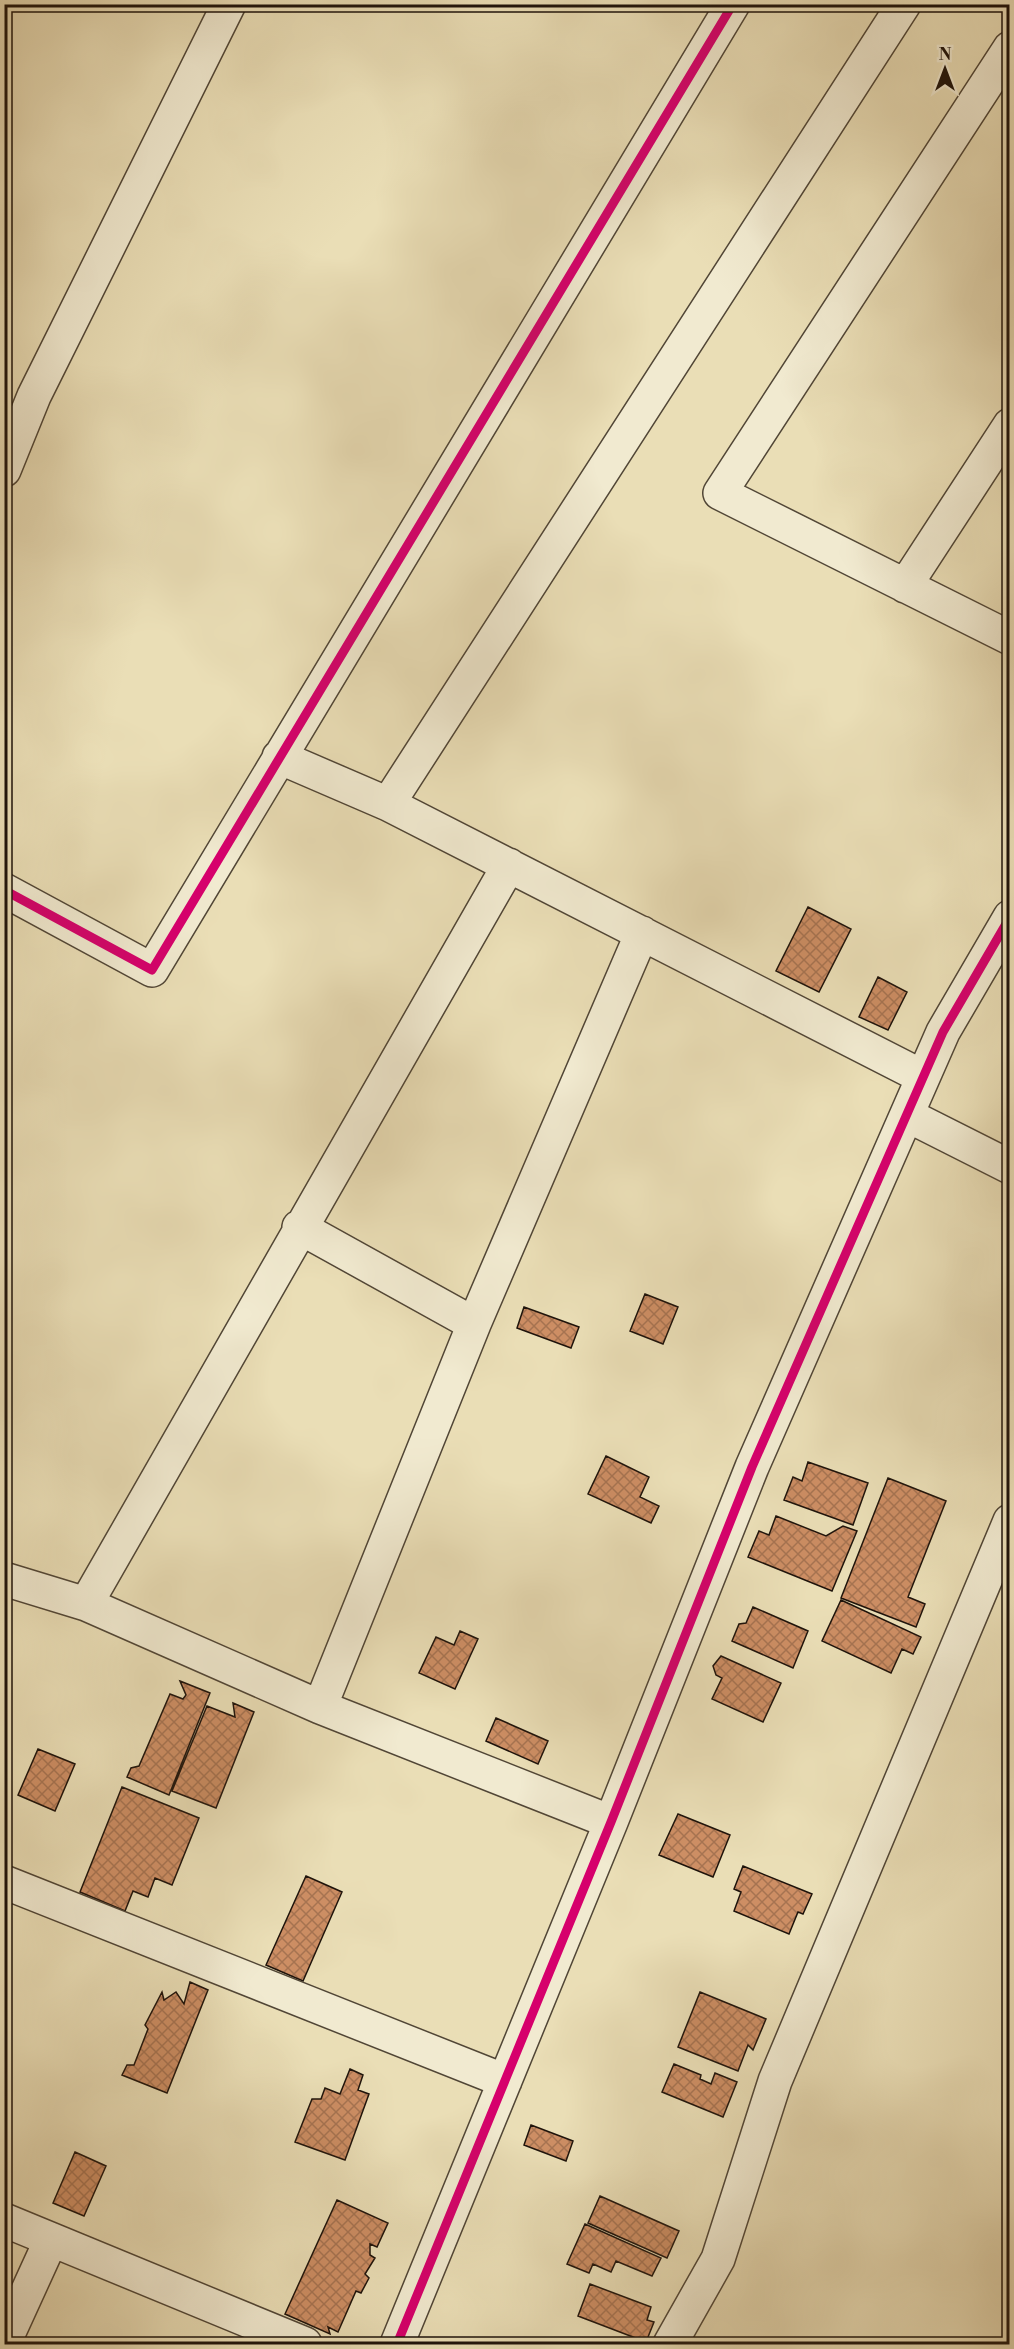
<svg xmlns="http://www.w3.org/2000/svg" width="1014" height="2349" font-family="'Libre Bodoni',serif">
	<style>
		.building { fill: url(#building-cross-hatch); stroke: #1e130b; stroke-width: 1.5 }
		.lines { fill: none; stroke-linecap: round; stroke-linejoin: round }
		.street-casing { stroke: #514636; stroke-width: 36 }
		.street { stroke: #f1ead0; stroke-width: 33 }
		.cycleway-casing { stroke: #f1ead0; stroke-width: 13 }
		.cycleway { stroke: #d6006c; stroke-width: 9 }
	</style>
	<defs>
		<pattern id="building-cross-hatch" width="8" height="8" patternUnits="userSpaceOnUse" patternTransform="scale(1.5)"><rect width="8" height="8" fill="#cd8e64"/><path d="M0 0l8 8M0 8l8-8" fill="none" stroke="#a67351"/></pattern>
	</defs>
	<rect width="100%" height="100%" fill="#eadeb6"/>
	<filter id="stains"><feTurbulence type="fractalNoise" baseFrequency=".00333" numOctaves="4"/><feColorMatrix values="0 0 0 0 .2 0 0 0 0 .09 0 0 0 0 .02 0 0 0 .5 -.17"/></filter>
	<radialGradient id="worn" r=".72"><stop offset=".6" stop-color="#630" stop-opacity="0"/><stop offset="1" stop-color="#630" stop-opacity=".3"/></radialGradient>
	<path class="building" d="M 808,907 L 851,929 L 819,992 L 776,971 Z
		M 878,977 L 907,992 L 888,1030 L 859,1017 Z
		M 645,1294 L 678,1307 L 663,1344 L 630,1331 Z
		M 524,1307 L 579,1327 L 571,1348 L 517,1328 Z
		M 606,1456 L 649,1477 L 640,1497 L 659,1506 L 651,1523 L 588,1494 Z
		M 808,1462 L 868,1483 L 853,1525 L 784,1500 L 793,1477 L 802,1481 Z
		M 888,1478 L 946,1501 L 908,1597 L 925,1604 L 916,1627 L 841,1598 Z
		M 776,1516 L 826,1536 L 843,1526 L 857,1531 L 832,1591 L 748,1557 L 759,1531 L 769,1535 Z
		M 841,1600 L 921,1637 L 913,1654 L 902,1649 L 891,1673 L 822,1641 Z
		M 753,1607 L 808,1631 L 793,1668 L 732,1641 L 739,1624 L 746,1623 Z
		M 460,1631 L 478,1639 L 455,1689 L 419,1673 L 436,1637 L 454,1645 Z
		M 721,1656 L 781,1683 L 763,1722 L 712,1699 L 722,1678 L 716,1675 L 713,1666 Z
		M 180,1681 L 210,1693 L 169,1795 L 127,1777 L 131,1768 L 139,1766 L 170,1694 L 183,1699 L 186,1695 Z
		M 233,1703 L 254,1712 L 216,1808 L 172,1791 L 207,1706 L 235,1717 Z
		M 496,1718 L 548,1741 L 538,1764 L 486,1741 Z
		M 38,1749 L 75,1764 L 55,1811 L 18,1795 Z
		M 122,1787 L 199,1818 L 172,1885 L 155,1878 L 148,1897 L 133,1891 L 125,1911 L 80,1892 Z
		M 678,1814 L 730,1835 L 713,1877 L 659,1855 Z
		M 743,1866 L 812,1894 L 803,1914 L 798,1912 L 789,1934 L 734,1911 L 741,1892 L 734,1889 Z
		M 306,1876 L 342,1892 L 303,1981 L 266,1965 Z
		M 190,1982 L 208,1990 L 167,2093 L 122,2075 L 127,2065 L 134,2065 L 148,2029 L 145,2025 L 162,1992 L 164,2000 L 176,1992 L 184,2004 Z
		M 700,1992 L 766,2019 L 753,2050 L 748,2045 L 738,2071 L 678,2047 Z
		M 674,2064 L 701,2075 L 700,2079 L 711,2084 L 715,2073 L 737,2082 L 723,2117 L 662,2092 Z
		M 350,2069 L 363,2075 L 358,2090 L 369,2094 L 345,2160 L 295,2142 L 312,2099 L 321,2099 L 325,2088 L 340,2094 Z
		M 531,2125 L 573,2141 L 566,2161 L 524,2145 Z
		M 75,2152 L 106,2166 L 84,2216 L 53,2203 Z
		M 600,2196 L 679,2231 L 667,2258 L 588,2223 Z
		M 337,2200 L 388,2223 L 377,2247 L 370,2244 L 370,2255 L 375,2258 L 365,2274 L 369,2278 L 361,2293 L 356,2291 L 338,2332 L 328,2327 L 330,2334 L 285,2314 Z
		M 585,2224 L 661,2258 L 652,2276 L 616,2261 L 611,2272 L 593,2264 L 589,2273 L 567,2264 Z
		M 590,2284 L 651,2307 L 647,2320 L 654,2322 L 646,2342 L 578,2316 Z"/>
	<g class="lines">
		<g class="street-casing">
			<path id="street" d="M 1010,48 L 720,493 L 1010,638
				M 4,470 L 34,396 L 229,4
				M 905,586 L 1010,425
				M 279,757 L 388,804 L 923,1077
				M 388,804 L 904,4
				M 4,890 L 152,970 L 733,4
				M 907,1115 L 1010,1167
				M 299,1227 L 474,1324
				M 4,1579 L 86,1604 L 320,1707 L 611,1822
				M 86,1604 L 509,865
				M 320,1707 L 474,1324 L 642,933
				M 4,1882 L 505,2081
				M 4,2220 L 305,2344
				M 4,2343 L 51,2240
				M 397,2344 L 611,1822 L 752,1467 L 943,1032 L 1010,917
				M 670,2344 L 718,2259 L 775,2081 L 1010,1521"/>
		</g>
		<use href="#street" class="street"/>
		<g class="cycleway-casing">
			<path id="cycleway" d="M 4,890 L 152,970 L 733,4
				M 397,2344 L 611,1822 L 752,1467 L 943,1032 L 1010,917"/>
		</g>
		<use href="#cycleway" class="cycleway"/>
	</g>
	<rect width="1014" height="2349" fill="none" stroke="#eadeb6" stroke-width="24"/>
	<rect x="6" y="6" width="1002" height="2337" fill="none" stroke="#1e130b" stroke-width="3"/>
	<rect x="12" y="12" width="990" height="2325" fill="none" stroke="#1e130b" stroke-width="1.5"/>
	<g transform="translate(945 69)" stroke="#f1ead0" stroke-width="4.5" paint-order="stroke">
	<path d="M0-4.5L10 22L0 15L-10 22Z" fill="#1e130b"/>
	<text y="-9" font-size="16" font-weight="bold" text-anchor="middle" fill="#1e130b">N</text>
	</g>
	<rect width="100%" height="100%" filter="url(#stains)"/>
	<rect width="100%" height="100%" fill="url(#worn)"/>
</svg>
